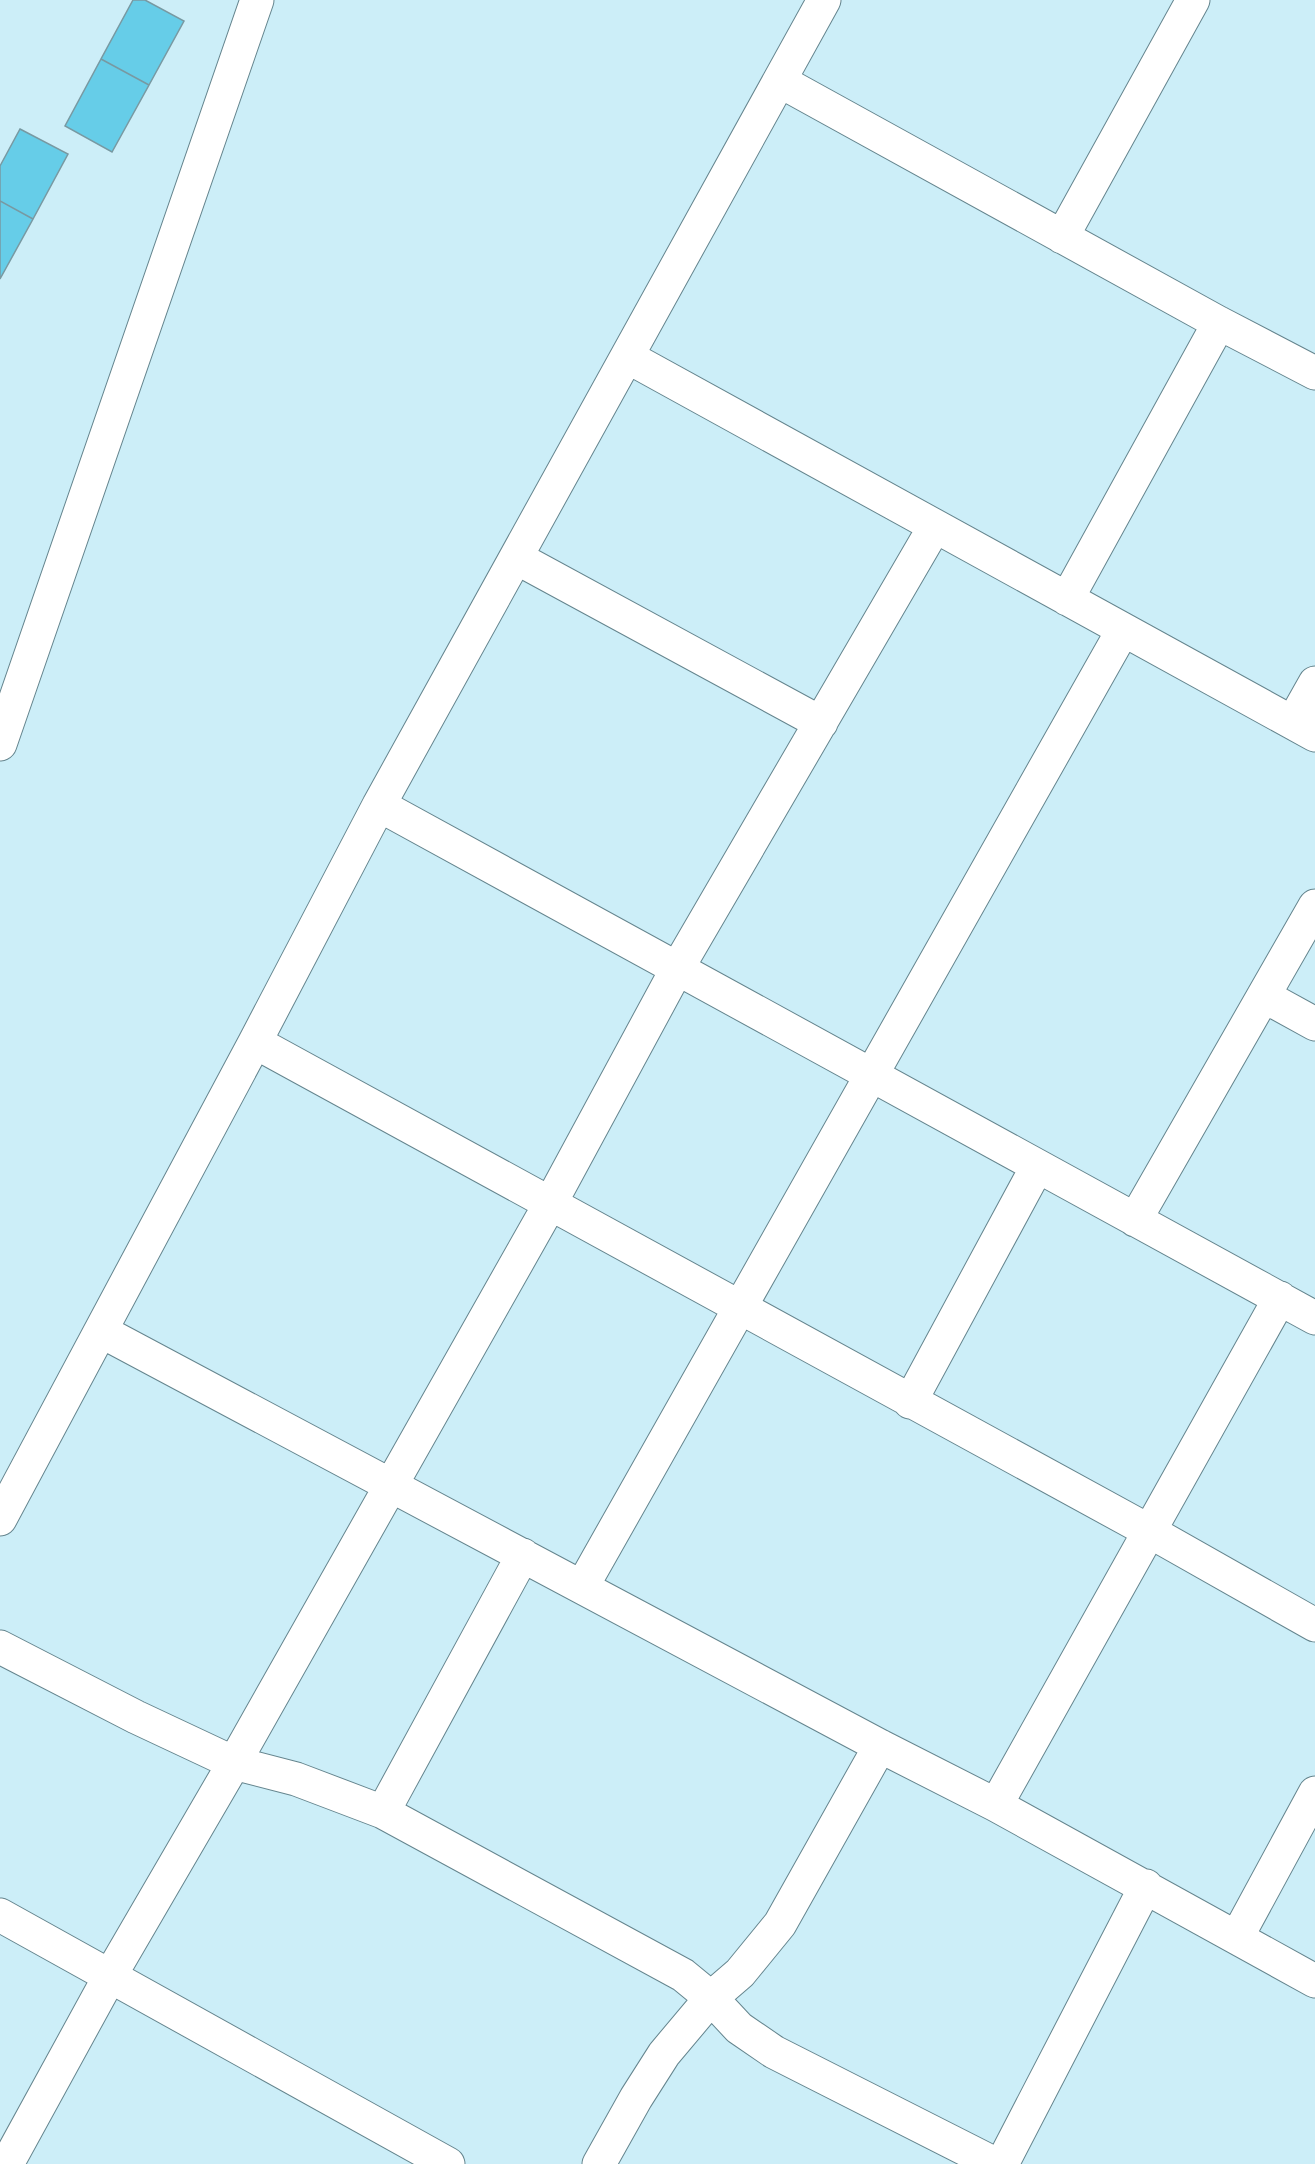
<svg xmlns="http://www.w3.org/2000/svg" width="1315" height="2164" font-family="'Varela Round',sans-serif">
	<style>
		.building { fill: #66cde8; stroke: #7899a2; stroke-width: 1.5 }
		.lines { fill: none; stroke-linecap: round; stroke-linejoin: round }
		.minor-casing { stroke: #65858e; stroke-width: 35 }
		.minor { stroke: #fff; stroke-width: 33 }
	</style>
	<rect width="100%" height="100%" fill="#cceef8"/>
	<path class="building" d="M 133,0 L 145,0 L 184,21 L 149,85 L 101,59 Z
		M 101,59 L 149,85 L 112,152 L 65,126 Z
		M 20,129 L 68,154 L 33,219 L 0,201 L 0,166 Z
		M 0,201 L 33,219 L 0,279 Z"/>
	<g class="lines">
		<g class="minor-casing">
			<path id="minor" d="M 780,81 L 1219,323 L 1315,373
				M 1062,237 L 1193,0
				M 628,357 L 1315,735
				M 517,558 L 821,723
				M 1067,599 L 1219,323
				M 1293,722 L 1315,683
				M 0,744 L 257,0
				M 379,805 L 1315,1318
				M 1264,996 L 1315,1024
				M 255,1042 L 1149,1531 L 1315,1625
				M 1135,1220 L 1315,906
				M 101,1331 L 880,1746 L 996,1805 L 1315,1981
				M 910,1402 L 1037,1167
				M 0,1519 L 255,1042 L 379,805 L 824,0
				M 582,1587 L 1123,630
				M 0,1647 L 136,1717 L 234,1763 L 296,1779 L 383,1812 L 683,1975 L 711,1998 L 739,2028 L 774,2052 L 995,2164
				M 996,1805 L 1280,1298
				M 383,1812 L 523,1555
				M 0,1915 L 448,2164
				M 1237,1937 L 1315,1793
				M 7,2164 L 110,1976 L 234,1763 L 550,1204 L 677,969 L 935,526
				M 599,2164 L 636,2098 L 664,2054 L 711,1998 L 740,1973 L 780,1924 L 880,1746
				M 1002,2164 L 1146,1886"/>
		</g>
		<use href="#minor" class="minor"/>
	</g>
</svg>
